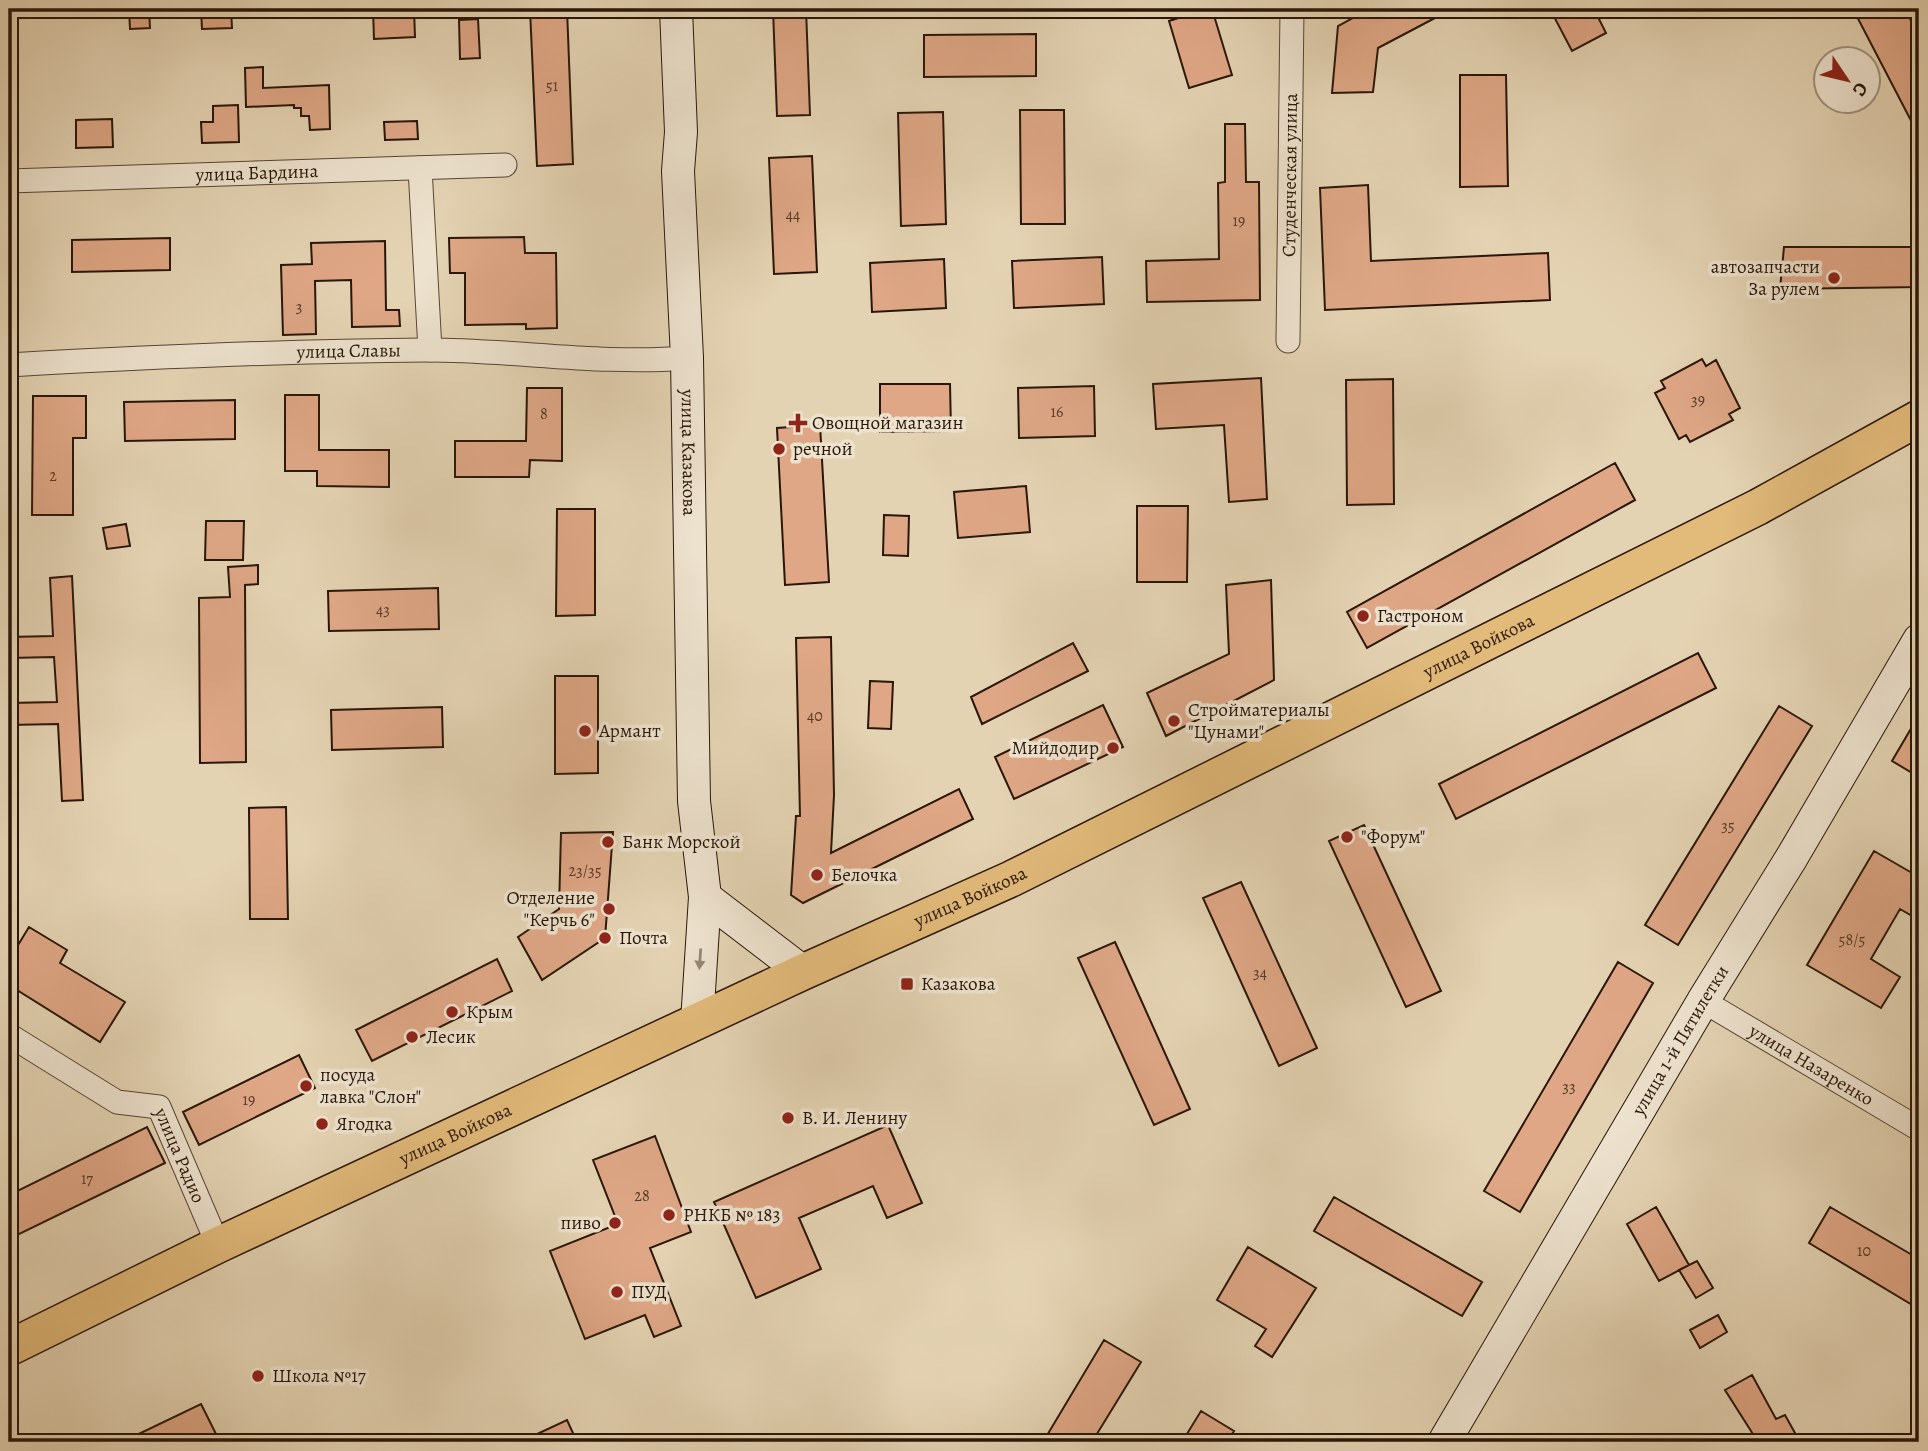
<svg xmlns="http://www.w3.org/2000/svg" width="1928" height="1451" font-family="Alegreya,serif">
	<style>
		.building { fill: #dfa786; stroke: #291608; stroke-width: 2 }
		.lines { fill: none; stroke-linecap: round; stroke-linejoin: round }
		.minor-casing { stroke: #584533; stroke-width: 25 }
		.secondary-casing { stroke: #291608; stroke-width: 34 }
		.primary-casing { stroke: #291608; stroke-width: 38 }
		.minor { stroke: #ede2ce; stroke-width: 23 }
		.secondary { stroke: #ede2ce; stroke-width: 32 }
		.primary { stroke: #e2ba7a; stroke-width: 35 }
		.oneway { fill: #958675 }
		.poi-dot { fill: #8f2418; stroke: #ede2ce; stroke-width: 2.5 }
		.labels { text-anchor: middle; dominant-baseline: central; stroke-width: 7; stroke-linejoin: round; paint-order: stroke }
		.number-label { font-size: 16px; fill: #563a28 }
		.street-label { font-size: 19px; fill: #291608; stroke: #ede2ce }
		.poi-label { font-size: 19px; fill: #291608; stroke: #ede2ce; text-anchor: start }
	</style>
	<rect width="100%" height="100%" fill="#e4d3b3"/>
	<filter id="stains"><feTurbulence type="fractalNoise" baseFrequency=".00286" numOctaves="4"/><feColorMatrix values="0 0 0 0 .2 0 0 0 0 .09 0 0 0 0 .02 0 0 0 .5 -.17"/></filter>
	<radialGradient id="worn" r=".72"><stop offset=".6" stop-color="#630" stop-opacity="0"/><stop offset="1" stop-color="#630" stop-opacity=".3"/></radialGradient>
	<path class="building" d="M 129,9 L 149,9 L 150,28 L 130,29 Z
		M 201,9 L 231,9 L 232,28 L 202,29 Z
		M 373,9 L 414,9 L 415,37 L 374,39 Z
		M 530,9 L 567,9 L 573,164 L 537,166 Z
		M 773,9 L 806,9 L 810,115 L 777,116 Z
		M 1207,9 L 1212,9 L 1232,75 L 1189,88 L 1169,21 Z
		M 1369,9 L 1452,9 L 1378,48 L 1373,92 L 1332,93 L 1338,26 Z
		M 1550,9 L 1594,9 L 1606,33 L 1572,51 Z
		M 1853,9 L 1905,9 L 1919,36 L 1919,136 Z
		M 478,19 L 480,58 L 460,59 L 459,20 Z
		M 1036,34 L 1036,76 L 924,77 L 924,35 Z
		M 263,67 L 263,88 L 329,85 L 330,129 L 310,130 L 309,116 L 301,116 L 301,108 L 294,108 L 294,105 L 246,107 L 245,68 Z
		M 1460,75 L 1506,75 L 1508,186 L 1460,187 Z
		M 238,105 L 239,142 L 202,143 L 201,122 L 213,122 L 213,106 Z
		M 1020,110 L 1064,110 L 1065,224 L 1021,224 Z
		M 943,112 L 946,224 L 901,226 L 898,113 Z
		M 112,119 L 113,147 L 76,148 L 76,120 Z
		M 417,121 L 418,139 L 385,140 L 384,122 Z
		M 1225,124 L 1245,124 L 1246,182 L 1259,182 L 1260,300 L 1147,302 L 1146,261 L 1219,259 L 1218,183 L 1225,182 Z
		M 812,156 L 817,272 L 774,274 L 769,158 Z
		M 1368,185 L 1371,261 L 1548,253 L 1550,300 L 1325,310 L 1320,188 Z
		M 524,237 L 525,253 L 556,253 L 557,328 L 526,329 L 526,324 L 465,325 L 465,273 L 450,273 L 449,238 Z
		M 170,238 L 170,270 L 72,272 L 72,240 Z
		M 385,241 L 386,310 L 399,310 L 400,326 L 352,327 L 351,280 L 315,281 L 316,334 L 283,335 L 281,265 L 312,264 L 311,243 Z
		M 1784,247 L 1919,247 L 1919,287 L 1780,289 Z
		M 1102,257 L 1104,304 L 1014,308 L 1012,261 Z
		M 944,259 L 946,308 L 872,312 L 870,263 Z
		M 1702,359 L 1706,366 L 1716,360 L 1740,408 L 1729,414 L 1733,420 L 1690,442 L 1686,435 L 1679,439 L 1655,393 L 1665,388 L 1661,381 Z
		M 1261,378 L 1267,499 L 1229,502 L 1224,425 L 1156,429 L 1153,384 Z
		M 1393,379 L 1394,504 L 1347,505 L 1346,380 Z
		M 880,384 L 950,384 L 951,431 L 880,432 Z
		M 1094,386 L 1095,436 L 1019,438 L 1018,388 Z
		M 527,388 L 562,388 L 562,461 L 530,460 L 529,477 L 455,477 L 455,441 L 526,441 Z
		M 285,395 L 319,395 L 319,450 L 389,450 L 389,487 L 317,486 L 317,471 L 285,471 Z
		M 33,396 L 86,396 L 86,438 L 73,438 L 73,515 L 32,515 Z
		M 235,400 L 235,439 L 125,441 L 124,402 Z
		M 820,425 L 829,582 L 785,585 L 777,428 Z
		M 1615,463 L 1635,500 L 1367,648 L 1347,612 Z
		M 1026,486 L 1030,532 L 958,538 L 954,492 Z
		M 1137,506 L 1188,506 L 1187,582 L 1137,582 Z
		M 557,509 L 595,509 L 595,615 L 556,616 Z
		M 884,515 L 909,516 L 908,556 L 883,555 Z
		M 206,521 L 244,521 L 243,560 L 205,560 Z
		M 126,524 L 130,546 L 107,549 L 103,528 Z
		M 258,565 L 258,584 L 245,585 L 246,762 L 200,763 L 199,598 L 230,597 L 228,567 Z
		M 72,576 L 83,800 L 62,801 L 58,724 L 9,725 L 9,703 L 57,702 L 54,657 L 9,658 L 9,637 L 53,636 L 50,578 Z
		M 1271,580 L 1274,680 L 1166,736 L 1147,693 L 1229,654 L 1226,585 Z
		M 438,588 L 439,629 L 329,631 L 328,591 Z
		M 831,637 L 834,795 L 831,853 L 959,789 L 973,819 L 803,903 L 791,895 L 796,816 L 800,816 L 796,638 Z
		M 1073,643 L 1088,671 L 982,724 L 971,697 Z
		M 1698,653 L 1716,688 L 1456,819 L 1439,784 Z
		M 555,676 L 598,676 L 598,773 L 555,774 Z
		M 870,681 L 893,682 L 891,729 L 868,728 Z
		M 1103,705 L 1123,747 L 1014,799 L 995,757 Z
		M 1779,706 L 1812,726 L 1678,945 L 1645,925 Z
		M 442,707 L 443,747 L 332,750 L 331,710 Z
		M 1919,715 L 1919,777 L 1892,761 Z
		M 286,807 L 288,919 L 250,919 L 249,808 Z
		M 1364,825 L 1441,991 L 1406,1007 L 1329,841 Z
		M 613,832 L 605,938 L 542,980 L 518,937 L 559,909 L 561,833 Z
		M 1874,851 L 1919,877 L 1919,920 L 1900,909 L 1871,959 L 1900,977 L 1881,1008 L 1807,965 Z
		M 1241,882 L 1317,1048 L 1279,1066 L 1203,898 Z
		M 29,927 L 67,950 L 60,963 L 125,1002 L 100,1042 L 9,985 L 9,960 Z
		M 1115,942 L 1190,1109 L 1154,1125 L 1078,958 Z
		M 497,959 L 512,991 L 372,1061 L 356,1030 Z
		M 1618,962 L 1653,983 L 1520,1212 L 1484,1191 Z
		M 299,1055 L 315,1088 L 199,1145 L 183,1112 Z
		M 888,1125 L 922,1203 L 887,1218 L 873,1186 L 799,1218 L 821,1269 L 756,1298 L 714,1202 Z
		M 147,1127 L 165,1163 L 9,1239 L 9,1195 Z
		M 655,1136 L 691,1232 L 650,1248 L 681,1326 L 654,1337 L 645,1315 L 585,1339 L 550,1251 L 618,1224 L 593,1160 Z
		M 1334,1197 L 1482,1282 L 1462,1316 L 1314,1231 Z
		M 1656,1207 L 1689,1265 L 1659,1281 L 1627,1224 Z
		M 1830,1207 L 1919,1259 L 1919,1309 L 1809,1243 Z
		M 1248,1247 L 1316,1288 L 1272,1357 L 1255,1346 L 1266,1329 L 1217,1300 Z
		M 1697,1261 L 1713,1288 L 1696,1298 L 1679,1270 Z
		M 1718,1315 L 1727,1332 L 1700,1348 L 1690,1330 Z
		M 1104,1340 L 1141,1362 L 1092,1442 L 1043,1442 Z
		M 1752,1375 L 1776,1419 L 1785,1415 L 1800,1442 L 1758,1442 L 1725,1390 Z
		M 201,1404 L 220,1442 L 122,1442 Z
		M 1201,1411 L 1234,1431 L 1227,1442 L 1182,1442 Z
		M 567,1420 L 577,1442 L 520,1442 Z"/>
	<g class="lines">
		<g class="minor-casing">
			<g id="minor">
				<path d="M 420,168 L 430,350"/>
				<path id="s1" d="M 9,181 L 505,165"/>
				<path id="s2" d="M 1288,341 L 1292,9"/>
				<path id="s3" d="M 9,365 C 148,357 288,351 428,350 C 514,350 601,365 687,358"/>
				<path id="s4" d="M 1703,1001 L 1919,1129"/>
				<path id="s5" d="M 9,1035 L 117,1102 L 159,1107 L 218,1245"/>
			</g>
		</g>
		<g class="secondary-casing">
			<g id="secondary">
				<path id="s6" d="M 676,9 L 681,132 L 678,171 L 687,358 L 694,801 L 705,897 L 697,1022"/>
				<path d="M 705,897 L 803,972"/>
				<path id="s7" d="M 1444,1442 L 1703,1001 L 1792,857 L 1919,640"/>
			</g>
		</g>
		<g class="primary-casing">
			<g id="primary">
				<path id="s8" d="M 9,1348 L 218,1245 L 803,972 L 1011,879 L 1758,507 L 1919,418"/>
			</g>
		</g>
		<use href="#minor" class="minor"/>
		<use href="#secondary" class="secondary"/>
		<use href="#primary" class="primary"/>
	</g>
	<defs><path id="oneway-solid" d="M-6-.8H1V-3.2L6.5 0L1 3.2V.8H-6Z" transform="scale(1.75)"/></defs>
	<use class="oneway" href="#oneway-solid" transform="translate(700 959) rotate(94)"/>
	<g class="poi-dot">
		<circle cx="1834" cy="278" r="7"/>
		<path d="M794.5 412.5h7v7h7v7h-7v7h-7v-7h-7v-7h7z"/>
		<circle cx="779" cy="449" r="7"/>
		<circle cx="1363" cy="616" r="7"/>
		<circle cx="1174" cy="721" r="7"/>
		<circle cx="585" cy="731" r="7"/>
		<circle cx="1113" cy="748" r="7"/>
		<circle cx="1347" cy="837" r="7"/>
		<circle cx="608" cy="842" r="7"/>
		<circle cx="817" cy="875" r="7"/>
		<circle cx="609" cy="909" r="7"/>
		<circle cx="605" cy="938" r="7"/>
		<rect x="900" y="977" width="14" height="14" rx="3.5"/>
		<circle cx="452" cy="1012" r="7"/>
		<circle cx="412" cy="1037" r="7"/>
		<circle cx="306" cy="1086" r="7"/>
		<circle cx="788" cy="1118" r="7"/>
		<circle cx="322" cy="1124" r="7"/>
		<circle cx="669" cy="1215" r="7"/>
		<circle cx="615" cy="1223" r="7"/>
		<circle cx="617" cy="1292" r="7"/>
		<circle cx="258" cy="1376" r="7"/>
	</g>
	<g class="labels">
		<g class="number-label">
			<text x="552" y="86">51</text>
			<text x="793" y="215">44</text>
			<text x="1239" y="221">19</text>
			<text x="299" y="307">3</text>
			<text x="1698" y="400">39</text>
			<text x="1057" y="412">16</text>
			<text x="544" y="414">8</text>
			<text x="53" y="476">2</text>
			<text x="383" y="610">43</text>
			<text x="815" y="716">40</text>
			<text x="1728" y="826">35</text>
			<text x="585" y="871">23/35</text>
			<text x="1852" y="940">58/5</text>
			<text x="1260" y="973">34</text>
			<text x="1569" y="1087">33</text>
			<text x="249" y="1100">19</text>
			<text x="87" y="1179">17</text>
			<text x="642" y="1196">28</text>
			<text x="1864" y="1251">10</text>
		</g>
		<g class="street-label">
			<text stroke="none"><textPath href="#s1" startOffset="248">улица Бардина</textPath></text>
			<text stroke="none"><textPath href="#s2" startOffset="166">Студенческая улица</textPath></text>
			<text stroke="none"><textPath href="#s3" startOffset="340">улица Славы</textPath></text>
			<text stroke="none"><textPath href="#s6" startOffset="444">улица Казакова</textPath></text>
			<text stroke="none"><textPath href="#s8" startOffset="1629">улица Войкова</textPath></text>
			<text stroke="none"><textPath href="#s8" startOffset="1062">улица Войкова</textPath></text>
			<text stroke="none"><textPath href="#s7" startOffset="466">улица 1-й Пятилетки</textPath></text>
			<text stroke="none"><textPath href="#s4" startOffset="126">улица Назаренко</textPath></text>
			<text stroke="none"><textPath href="#s8" startOffset="495">улица Войкова</textPath></text>
			<text stroke="none"><textPath href="#s5" startOffset="222">улица Радио</textPath></text>
		</g>
		<g class="poi-label">
			<text x="1820" y="267" text-anchor="end">автозапчасти<tspan x="1820" dy="22">За рулем</tspan></text>
			<text x="812" y="423">Овощной магазин</text>
			<text x="793" y="449">речной</text>
			<text x="1377" y="616">Гастроном</text>
			<text x="1188" y="710">Стройматериалы<tspan x="1188" dy="22">"Цунами"</tspan></text>
			<text x="599" y="731">Армант</text>
			<text x="1099" y="748" text-anchor="end">Мийдодир</text>
			<text x="1361" y="837">"Форум"</text>
			<text x="622" y="842">Банк Морской</text>
			<text x="831" y="875">Белочка</text>
			<text x="595" y="898" text-anchor="end">Отделение<tspan x="595" dy="22">"Керчь 6"</tspan></text>
			<text x="619" y="938">Почта</text>
			<text x="921" y="984">Казакова</text>
			<text x="466" y="1012">Крым</text>
			<text x="426" y="1037">Лесик</text>
			<text x="320" y="1075">посуда<tspan x="320" dy="22">лавка "Слон"</tspan></text>
			<text x="802" y="1118">В. И. Ленину</text>
			<text x="336" y="1124">Ягодка</text>
			<text x="683" y="1215">РНКБ № 183</text>
			<text x="601" y="1223" text-anchor="end">пиво</text>
			<text x="631" y="1292">ПУД</text>
			<text x="272" y="1376">Школа №17</text>
		</g>
	</g>
	<rect width="1928" height="1451" fill="none" stroke="#e4d3b3" stroke-width="35"/>
	<rect x="10" y="10" width="1907" height="1430" fill="none" stroke="#291608" stroke-width="3.5"/>
	<rect x="18" y="18" width="1893" height="1416" fill="none" stroke="#291608" stroke-width="2"/>
	<g transform="translate(1847 80) rotate(125)"><circle r="33" fill="#ede2ce" stroke="#9f907f" stroke-width="2"/>
	<path d="M0-5L12 26L0 18L-12 26Z" fill="#8f2418"/>
	<text y="-10" font-size="19" font-weight="bold" text-anchor="middle" fill="#291608">С</text>
	</g>
	<rect width="100%" height="100%" filter="url(#stains)"/>
	<rect width="100%" height="100%" fill="url(#worn)"/>
</svg>
